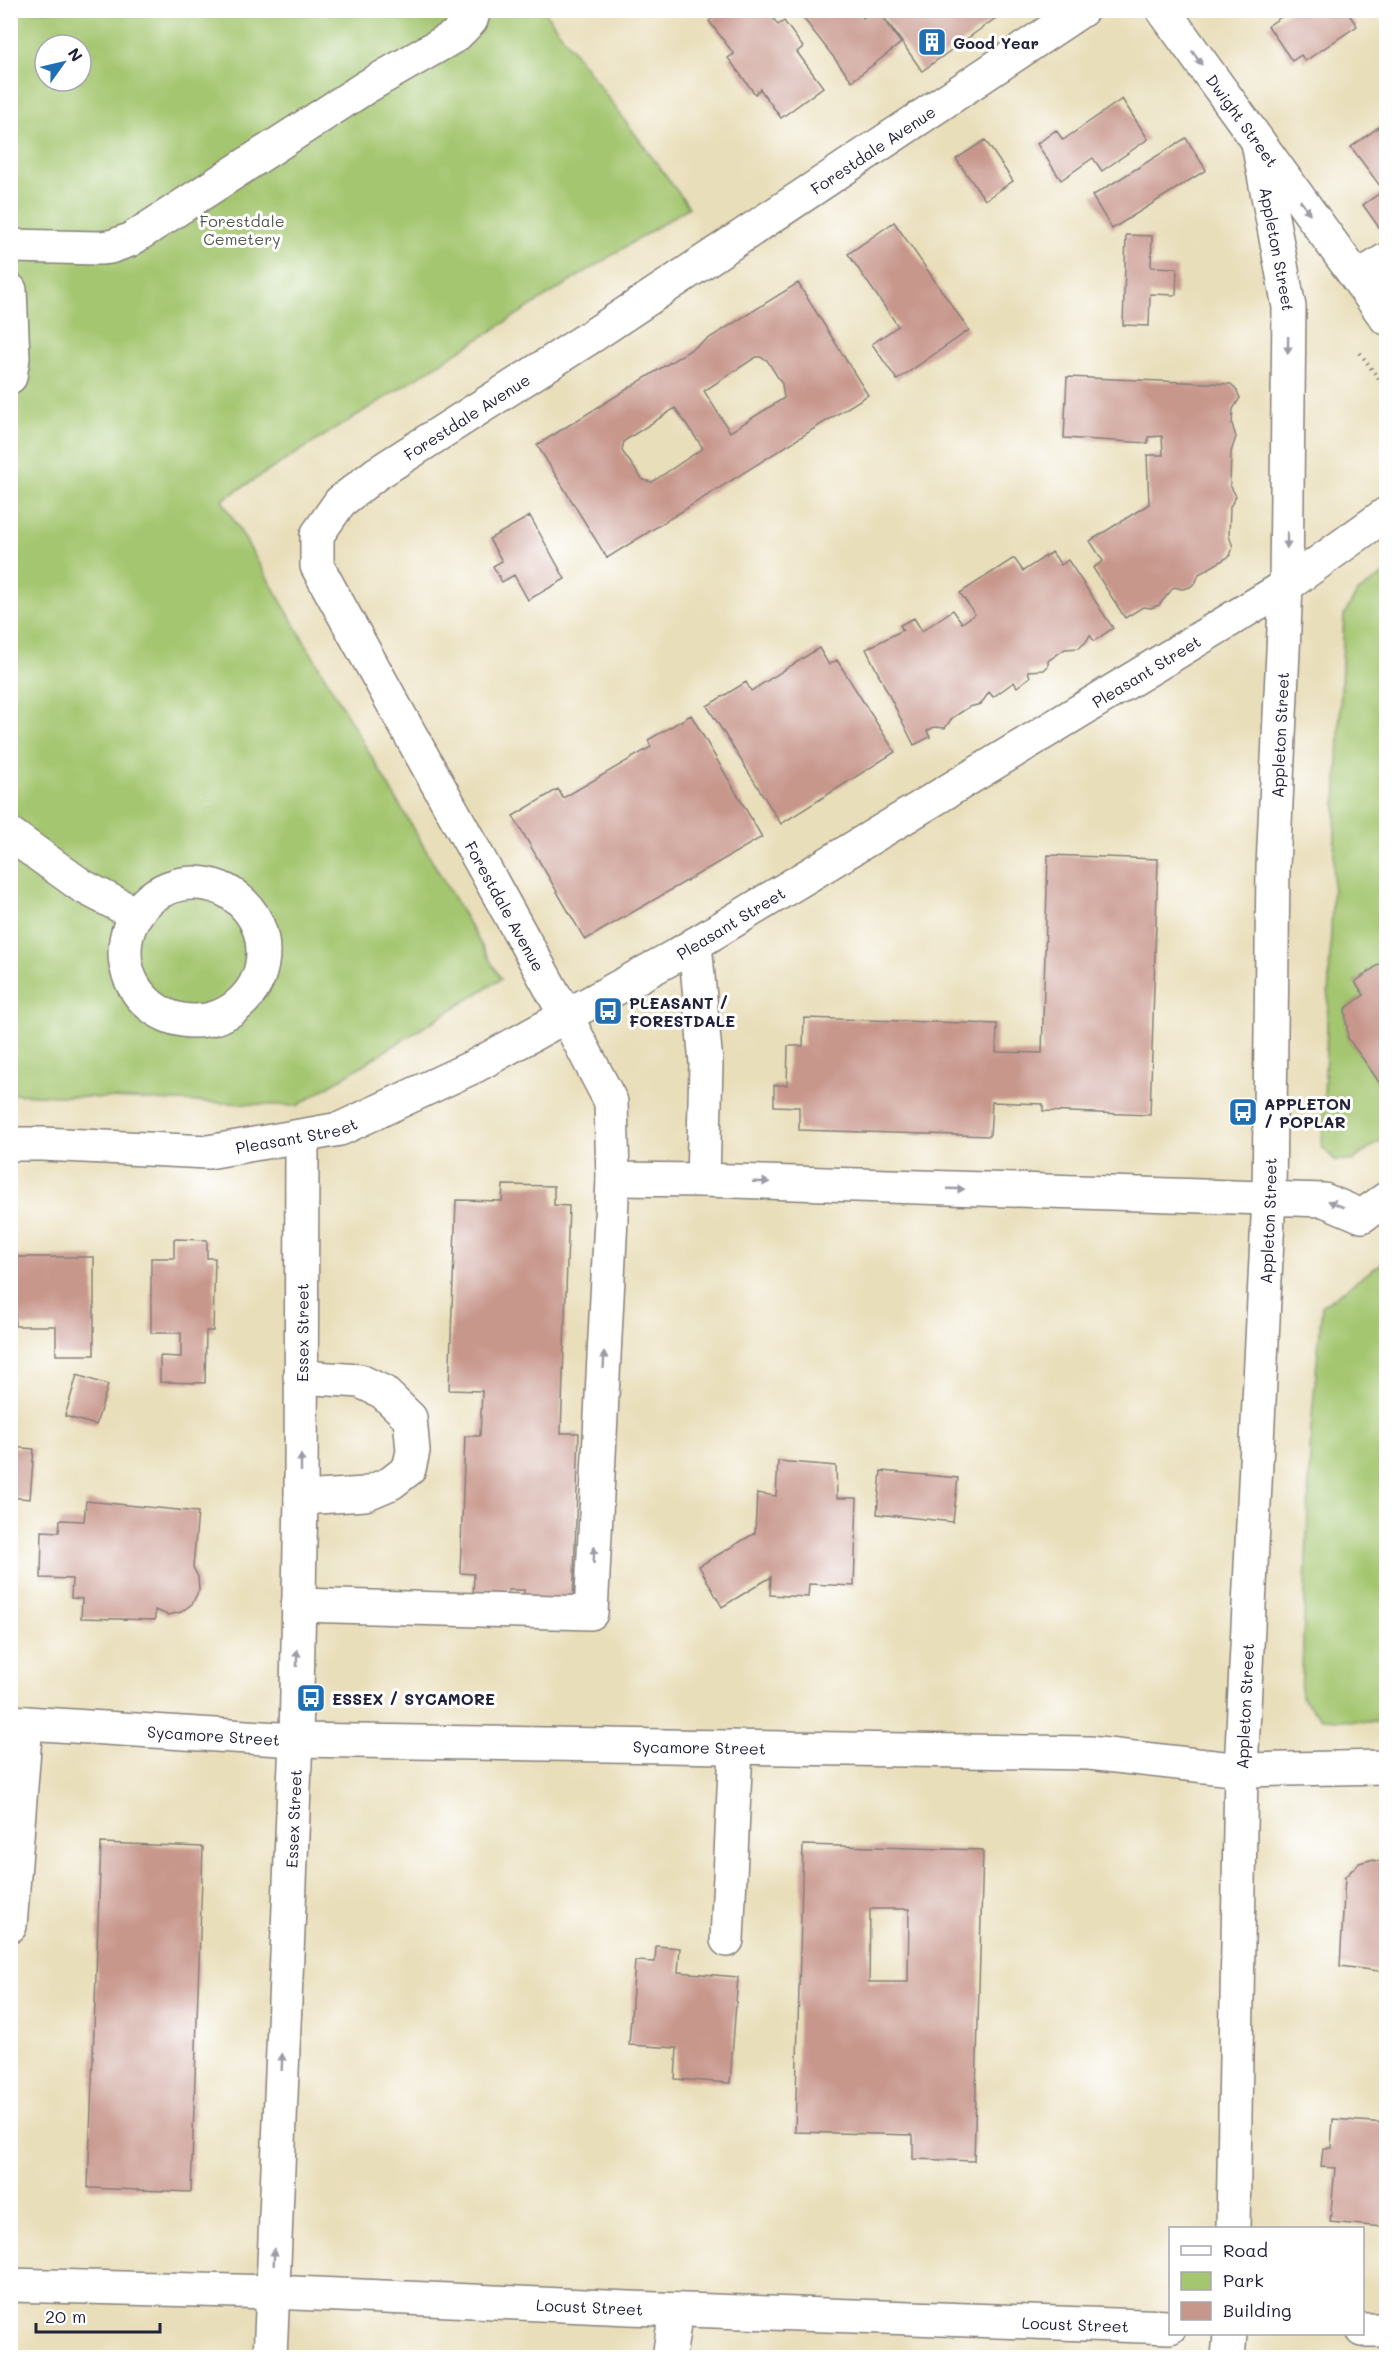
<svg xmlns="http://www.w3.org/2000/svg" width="1397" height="2368" font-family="Mali,sans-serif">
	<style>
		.green { fill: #a4c66f; stroke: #637455; stroke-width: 1.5; fill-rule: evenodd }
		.building { fill: #c8978c; fill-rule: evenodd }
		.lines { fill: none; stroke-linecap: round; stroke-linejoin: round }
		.minor-casing { stroke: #86807a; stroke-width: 36 }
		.major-casing { stroke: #86807a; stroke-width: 36 }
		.path { stroke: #86807a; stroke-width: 4; stroke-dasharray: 1.5 4.5; stroke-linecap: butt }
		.minor { stroke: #fff; stroke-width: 33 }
		.major { stroke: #fff; stroke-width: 33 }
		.oneway { fill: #9c9ca7 }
		.labels { text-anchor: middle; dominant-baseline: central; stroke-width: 6; stroke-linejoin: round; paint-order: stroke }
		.poi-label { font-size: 16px; font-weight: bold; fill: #22223b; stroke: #fff; text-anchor: start }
		.street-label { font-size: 16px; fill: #22223b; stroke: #fff }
		.park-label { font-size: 16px; fill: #505b4d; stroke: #fff }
	</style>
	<rect width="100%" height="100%" fill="#fff"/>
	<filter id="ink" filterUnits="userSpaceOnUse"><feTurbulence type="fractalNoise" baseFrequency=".0167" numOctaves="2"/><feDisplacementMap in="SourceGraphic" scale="12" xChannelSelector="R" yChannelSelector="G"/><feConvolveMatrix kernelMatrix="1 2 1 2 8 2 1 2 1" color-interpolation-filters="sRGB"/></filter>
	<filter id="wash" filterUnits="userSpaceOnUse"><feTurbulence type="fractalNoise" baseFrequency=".008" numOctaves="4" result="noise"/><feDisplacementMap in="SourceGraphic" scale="24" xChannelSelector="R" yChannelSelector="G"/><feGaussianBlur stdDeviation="1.35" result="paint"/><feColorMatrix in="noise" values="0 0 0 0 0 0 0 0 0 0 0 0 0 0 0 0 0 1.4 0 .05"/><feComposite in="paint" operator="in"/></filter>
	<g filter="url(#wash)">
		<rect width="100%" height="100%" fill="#e9deba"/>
		<path class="green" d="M 11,11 L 544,11 L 689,207 L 222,500 L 501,979 L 297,1106 L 11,1094 ZM 45,45 L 81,45 L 81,81 L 45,81 Z
			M 1386,573 L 1386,959 L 1355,982 L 1364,995 L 1345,1009 L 1348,1038 L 1381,1085 L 1386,1087 L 1386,1137 L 1352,1161 L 1335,1160 L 1322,1147 L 1344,615 L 1357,593 Z
			M 1386,1260 L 1386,1723 L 1322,1719 L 1301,1697 L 1311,1428 L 1322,1306 Z"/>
		<g id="blocks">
			<path class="building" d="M 722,10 L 768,10 L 778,25 L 784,21 L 803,47 L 797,52 L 823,87 L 781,118 L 760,89 L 755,94 L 728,58 L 734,54 L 709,21 Z
				M 797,10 L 857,10 L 863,18 L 876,10 L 901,43 L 852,81 Z
				M 879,10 L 935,10 L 937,13 L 941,10 L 1007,10 L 922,71 Z
				M 1291,10 L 1351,10 L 1348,13 L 1357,26 L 1305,61 L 1301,55 L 1292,61 L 1268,26 Z
				M 1122,99 L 1148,139 L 1102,171 L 1093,158 L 1061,180 L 1037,144 L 1056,130 L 1063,140 Z
				M 1386,122 L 1386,181 L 1380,186 L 1351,147 Z
				M 1186,138 L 1206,170 L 1112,229 L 1092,196 Z
				M 985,140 L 1013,181 L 985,200 L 956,159 Z
				M 1386,189 L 1386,230 L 1383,233 L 1363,205 Z
				M 894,222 L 969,330 L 897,380 L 872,344 L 898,326 L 848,254 Z
				M 1126,235 L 1152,236 L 1151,267 L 1177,268 L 1176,295 L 1150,294 L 1149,326 L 1123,325 Z
				M 798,283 L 868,395 L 607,558 L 537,445 ZM 756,357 L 760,357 L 767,360 L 782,384 L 784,398 L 730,432 L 704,391 ZM 675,408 L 703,448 L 652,482 L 643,480 L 622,451 L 624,441 Z
				M 1067,377 L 1231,384 L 1236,389 L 1240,398 L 1233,409 L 1232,424 L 1236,437 L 1231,452 L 1230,485 L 1236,496 L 1230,507 L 1229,536 L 1233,547 L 1230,556 L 1199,574 L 1196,582 L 1190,587 L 1182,589 L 1174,587 L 1159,605 L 1151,608 L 1143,607 L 1125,618 L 1093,568 L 1103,561 L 1090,541 L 1149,504 L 1147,455 L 1163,455 L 1162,436 L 1148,437 L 1148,443 L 1064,438 Z
				M 530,516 L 565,579 L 528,600 L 514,575 L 502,582 L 493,566 L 502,561 L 489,539 Z
				M 1052,552 L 1061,565 L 1068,560 L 1113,628 L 1094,641 L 1090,635 L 1086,642 L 1079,648 L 1065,649 L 1048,661 L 1048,666 L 1044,670 L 1028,671 L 1030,677 L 1017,687 L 1014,682 L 993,697 L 989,692 L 981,704 L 969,707 L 952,718 L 945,728 L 934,727 L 927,731 L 930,737 L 914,745 L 866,649 L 903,630 L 900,625 L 914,618 L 922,631 L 953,610 L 962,623 L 975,614 L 960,593 L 1014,558 L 1023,571 Z
				M 819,648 L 829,665 L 837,660 L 895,752 L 781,824 L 707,706 L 746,682 L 751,691 Z
				M 691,715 L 762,837 L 585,940 L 513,816 L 558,789 L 563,798 L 651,747 L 648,740 Z
				M 1048,855 L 1158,859 L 1150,1115 L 1043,1111 L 1043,1104 L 992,1102 L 990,1136 L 799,1130 L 799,1107 L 774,1106 L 774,1085 L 787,1085 L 788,1046 L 803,1046 L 804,1018 L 997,1024 L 996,1052 L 1042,1053 Z
				M 1386,959 L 1386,1087 L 1381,1085 L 1348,1038 L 1345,1009 L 1364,995 L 1355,982 Z
				M 503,1185 L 554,1186 L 554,1205 L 569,1206 L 561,1433 L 579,1433 L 573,1605 L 523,1604 L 524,1590 L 508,1590 L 507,1598 L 473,1597 L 474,1574 L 460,1573 L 465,1436 L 480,1436 L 482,1391 L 449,1390 L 456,1200 L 502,1201 Z
				M 174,1239 L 207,1240 L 207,1258 L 215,1258 L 213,1331 L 206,1331 L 205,1383 L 160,1382 L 160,1356 L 181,1357 L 181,1333 L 151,1333 L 151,1258 L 174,1258 Z
				M 15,1257 L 94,1257 L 94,1355 L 56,1355 L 56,1326 L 15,1326 Z
				M 77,1375 L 108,1385 L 96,1425 L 65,1416 Z
				M 10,1447 L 34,1449 L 30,1499 L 10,1497 Z
				M 778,1461 L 836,1466 L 837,1498 L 857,1498 L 854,1586 L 809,1584 L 808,1597 L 770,1595 L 771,1577 L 722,1607 L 699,1566 L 755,1533 L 757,1493 L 776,1496 Z
				M 881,1471 L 958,1478 L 953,1522 L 877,1514 Z
				M 86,1501 L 198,1512 L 193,1567 L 198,1577 L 199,1590 L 192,1604 L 181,1612 L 168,1615 L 155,1610 L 155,1620 L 81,1618 L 82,1599 L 71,1598 L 72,1579 L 41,1578 L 42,1531 L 59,1532 L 60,1520 L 84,1521 Z
				M 101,1843 L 203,1847 L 191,2192 L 88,2188 Z
				M 803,1845 L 983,1850 L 974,2161 L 913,2159 L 913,2135 L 795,2132 ZM 870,1909 L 909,1909 L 908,1982 L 869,1982 Z
				M 1370,1860 L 1386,1862 L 1386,1972 L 1340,1966 L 1345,1877 L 1359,1863 Z
				M 656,1946 L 680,1948 L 678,1972 L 738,1977 L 730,2083 L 675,2079 L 677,2048 L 629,2045 L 635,1961 L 655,1962 Z
				M 1333,2119 L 1386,2123 L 1386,2199 L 1383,2227 L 1330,2222 L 1335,2168 L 1321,2167 L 1323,2148 L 1331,2148 Z"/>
		</g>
	</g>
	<g filter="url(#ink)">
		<use href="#blocks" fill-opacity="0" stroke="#86807a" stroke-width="1.5"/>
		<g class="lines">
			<g class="minor-casing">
				<g id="minor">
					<path d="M 10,246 L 100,248 L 110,247 L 130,240 L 366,87 L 455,36 L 471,20 L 474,10"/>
					<path d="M 1357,278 L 1386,260"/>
					<path d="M 10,290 L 13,358 L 10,377"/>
					<path d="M 10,834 L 82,886 L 136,914"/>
					<circle cx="194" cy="952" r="69"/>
					<path id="s1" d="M 695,944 L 706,1063 L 703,1180 L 613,1179 L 611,1102 L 566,1016 L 317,566 L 317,535 L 340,502 L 376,474 L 595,334 L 1082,10"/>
					<path d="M 703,1180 L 1324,1200 L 1362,1216 L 1386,1199"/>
					<path d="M 300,1377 L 360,1381 L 383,1392 L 410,1418 L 413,1451 L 409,1469 L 391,1483 L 365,1494 L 301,1498"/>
					<path d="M 298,1605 L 591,1613 L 613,1179"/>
					<path id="s2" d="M 10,1722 L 296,1740 L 1089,1753 L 1241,1770 L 1386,1767"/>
					<path d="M 10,1926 L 26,1723"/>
					<path d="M 727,1940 L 736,1748"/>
					<path id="s3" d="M 1233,2228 L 1241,1770 L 1269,1197 L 1273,867 L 1286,586"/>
					<path id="s4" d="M 10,2285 L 272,2292 L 629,2308 L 1170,2327"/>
					<path d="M 1362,2330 L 1386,2330"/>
					<path id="s5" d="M 270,2358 L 296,1740 L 301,1498 L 302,1136"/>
					<path d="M 669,2358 L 676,2310"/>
					<path d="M 1228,2358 L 1230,2334"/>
				</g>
			</g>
			<g class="major-casing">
				<g id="major">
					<path id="s6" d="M 1163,10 L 1386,318"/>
					<path id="s7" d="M 1258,143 L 1289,307 L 1286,586"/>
					<path id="s8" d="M 10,1144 L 42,1144 L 208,1152 L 340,1129 L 475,1066 L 677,955 L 1286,586 L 1386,514"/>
				</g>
			</g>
			<path class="path" d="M 1360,353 L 1386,389"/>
			<use href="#minor" class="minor"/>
			<use href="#major" class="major"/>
		</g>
		<defs><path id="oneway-solid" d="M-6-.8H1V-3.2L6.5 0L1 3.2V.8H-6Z" transform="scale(1.5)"/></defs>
		<g class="oneway">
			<use href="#oneway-solid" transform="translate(1197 58) rotate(55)"/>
			<use href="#oneway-solid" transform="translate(1305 207) rotate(54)"/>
			<use href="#oneway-solid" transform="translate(1288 345) rotate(91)"/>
			<use href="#oneway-solid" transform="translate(1287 540) rotate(91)"/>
			<use href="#oneway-solid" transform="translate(761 1182) rotate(2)"/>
			<use href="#oneway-solid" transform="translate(956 1189) rotate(2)"/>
			<use href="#oneway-solid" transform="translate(1336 1204) rotate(-157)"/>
			<use href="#oneway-solid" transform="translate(604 1360) rotate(-87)"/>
			<use href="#oneway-solid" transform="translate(301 1463) rotate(-90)"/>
			<use href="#oneway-solid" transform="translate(594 1555) rotate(-87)"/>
			<use href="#oneway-solid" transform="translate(297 1658) rotate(-89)"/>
			<use href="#oneway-solid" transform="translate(282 2062) rotate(-88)"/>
			<use href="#oneway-solid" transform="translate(274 2257) rotate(-88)"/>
		</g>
	</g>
	<defs>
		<g id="building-square" transform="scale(1.5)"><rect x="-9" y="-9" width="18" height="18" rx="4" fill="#1f6fb2" stroke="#fff"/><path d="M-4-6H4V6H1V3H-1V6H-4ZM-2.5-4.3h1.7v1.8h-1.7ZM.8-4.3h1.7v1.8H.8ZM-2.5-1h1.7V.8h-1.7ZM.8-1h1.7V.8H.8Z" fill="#fff"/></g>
		<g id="bus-square" transform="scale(1.5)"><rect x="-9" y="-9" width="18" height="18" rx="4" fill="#1f6fb2" stroke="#fff"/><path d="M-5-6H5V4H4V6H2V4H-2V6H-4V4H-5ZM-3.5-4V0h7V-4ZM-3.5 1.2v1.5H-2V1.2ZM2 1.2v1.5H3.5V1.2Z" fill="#fff"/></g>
	</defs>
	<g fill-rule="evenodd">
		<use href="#building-square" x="932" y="42"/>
		<use href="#bus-square" x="608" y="1011"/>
		<use href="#bus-square" x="1243" y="1112"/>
		<use href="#bus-square" x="311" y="1698"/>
	</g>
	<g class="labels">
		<g class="poi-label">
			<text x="953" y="42">Good Year</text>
			<text x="629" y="1002">PLEASANT /<tspan x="629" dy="18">FORESTDALE</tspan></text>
			<text x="1264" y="1103">APPLETON<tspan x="1264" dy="18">/ POPLAR</tspan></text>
			<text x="332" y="1698">ESSEX / SYCAMORE</text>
		</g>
		<g class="street-label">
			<text stroke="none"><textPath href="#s6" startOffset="136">Dwight Street</textPath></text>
			<text stroke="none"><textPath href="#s1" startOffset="1725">Forestdale Avenue</textPath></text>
			<text stroke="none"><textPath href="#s7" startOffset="108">Appleton Street</textPath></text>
			<text stroke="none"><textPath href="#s1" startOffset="1239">Forestdale Avenue</textPath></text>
			<text stroke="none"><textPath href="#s8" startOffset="1260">Pleasant Street</textPath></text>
			<text stroke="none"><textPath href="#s3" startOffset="1494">Appleton Street</textPath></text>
			<text transform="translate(505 906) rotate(61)">Forestdale Avenue</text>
			<text stroke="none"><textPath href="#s8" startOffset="774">Pleasant Street</textPath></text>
			<text stroke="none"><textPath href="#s8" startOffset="288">Pleasant Street</textPath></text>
			<text stroke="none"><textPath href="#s3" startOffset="1008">Appleton Street</textPath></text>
			<text stroke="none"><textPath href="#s5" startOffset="1026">Essex Street</textPath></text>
			<text stroke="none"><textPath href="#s3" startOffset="522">Appleton Street</textPath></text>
			<text stroke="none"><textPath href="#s2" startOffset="204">Sycamore Street</textPath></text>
			<text stroke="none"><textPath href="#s2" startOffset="690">Sycamore Street</textPath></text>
			<text stroke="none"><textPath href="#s5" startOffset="540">Essex Street</textPath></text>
			<text stroke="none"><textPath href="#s4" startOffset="580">Locust Street</textPath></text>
			<text stroke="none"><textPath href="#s4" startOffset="1066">Locust Street</textPath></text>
		</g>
		<g class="park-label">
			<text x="242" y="220">Forestdale<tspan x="242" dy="18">Cemetery</tspan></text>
		</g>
	</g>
	<rect width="1397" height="2368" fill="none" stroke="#fff" stroke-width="36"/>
	<rect x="1169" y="2227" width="195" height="108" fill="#ffffff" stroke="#a7a7b1" stroke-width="1.5"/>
	<rect x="1181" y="2246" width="30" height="9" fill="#ffffff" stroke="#a7a7b1" stroke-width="1.5"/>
	<text x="1223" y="2257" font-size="18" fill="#22223b">Road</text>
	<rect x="1181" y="2272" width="30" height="18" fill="#a4c66f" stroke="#a7a7b1" stroke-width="1.5"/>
	<text x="1223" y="2287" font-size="18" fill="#22223b">Park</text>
	<rect x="1181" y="2302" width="30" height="18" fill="#c8978c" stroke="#a7a7b1" stroke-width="1.5"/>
	<text x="1223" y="2317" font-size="18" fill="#22223b">Building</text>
	<g transform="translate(63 63) rotate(56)"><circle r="28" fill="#ffffff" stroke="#a7a7b1" stroke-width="1.5"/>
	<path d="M0-4.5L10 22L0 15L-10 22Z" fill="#1f6fb2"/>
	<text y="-9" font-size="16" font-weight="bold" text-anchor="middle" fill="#22223b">N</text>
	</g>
	<path d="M36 2323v9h124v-9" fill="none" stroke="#22223b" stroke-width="3"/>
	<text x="45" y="2323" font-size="18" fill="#22223b" stroke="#ffffff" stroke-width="4.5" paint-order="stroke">20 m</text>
</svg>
